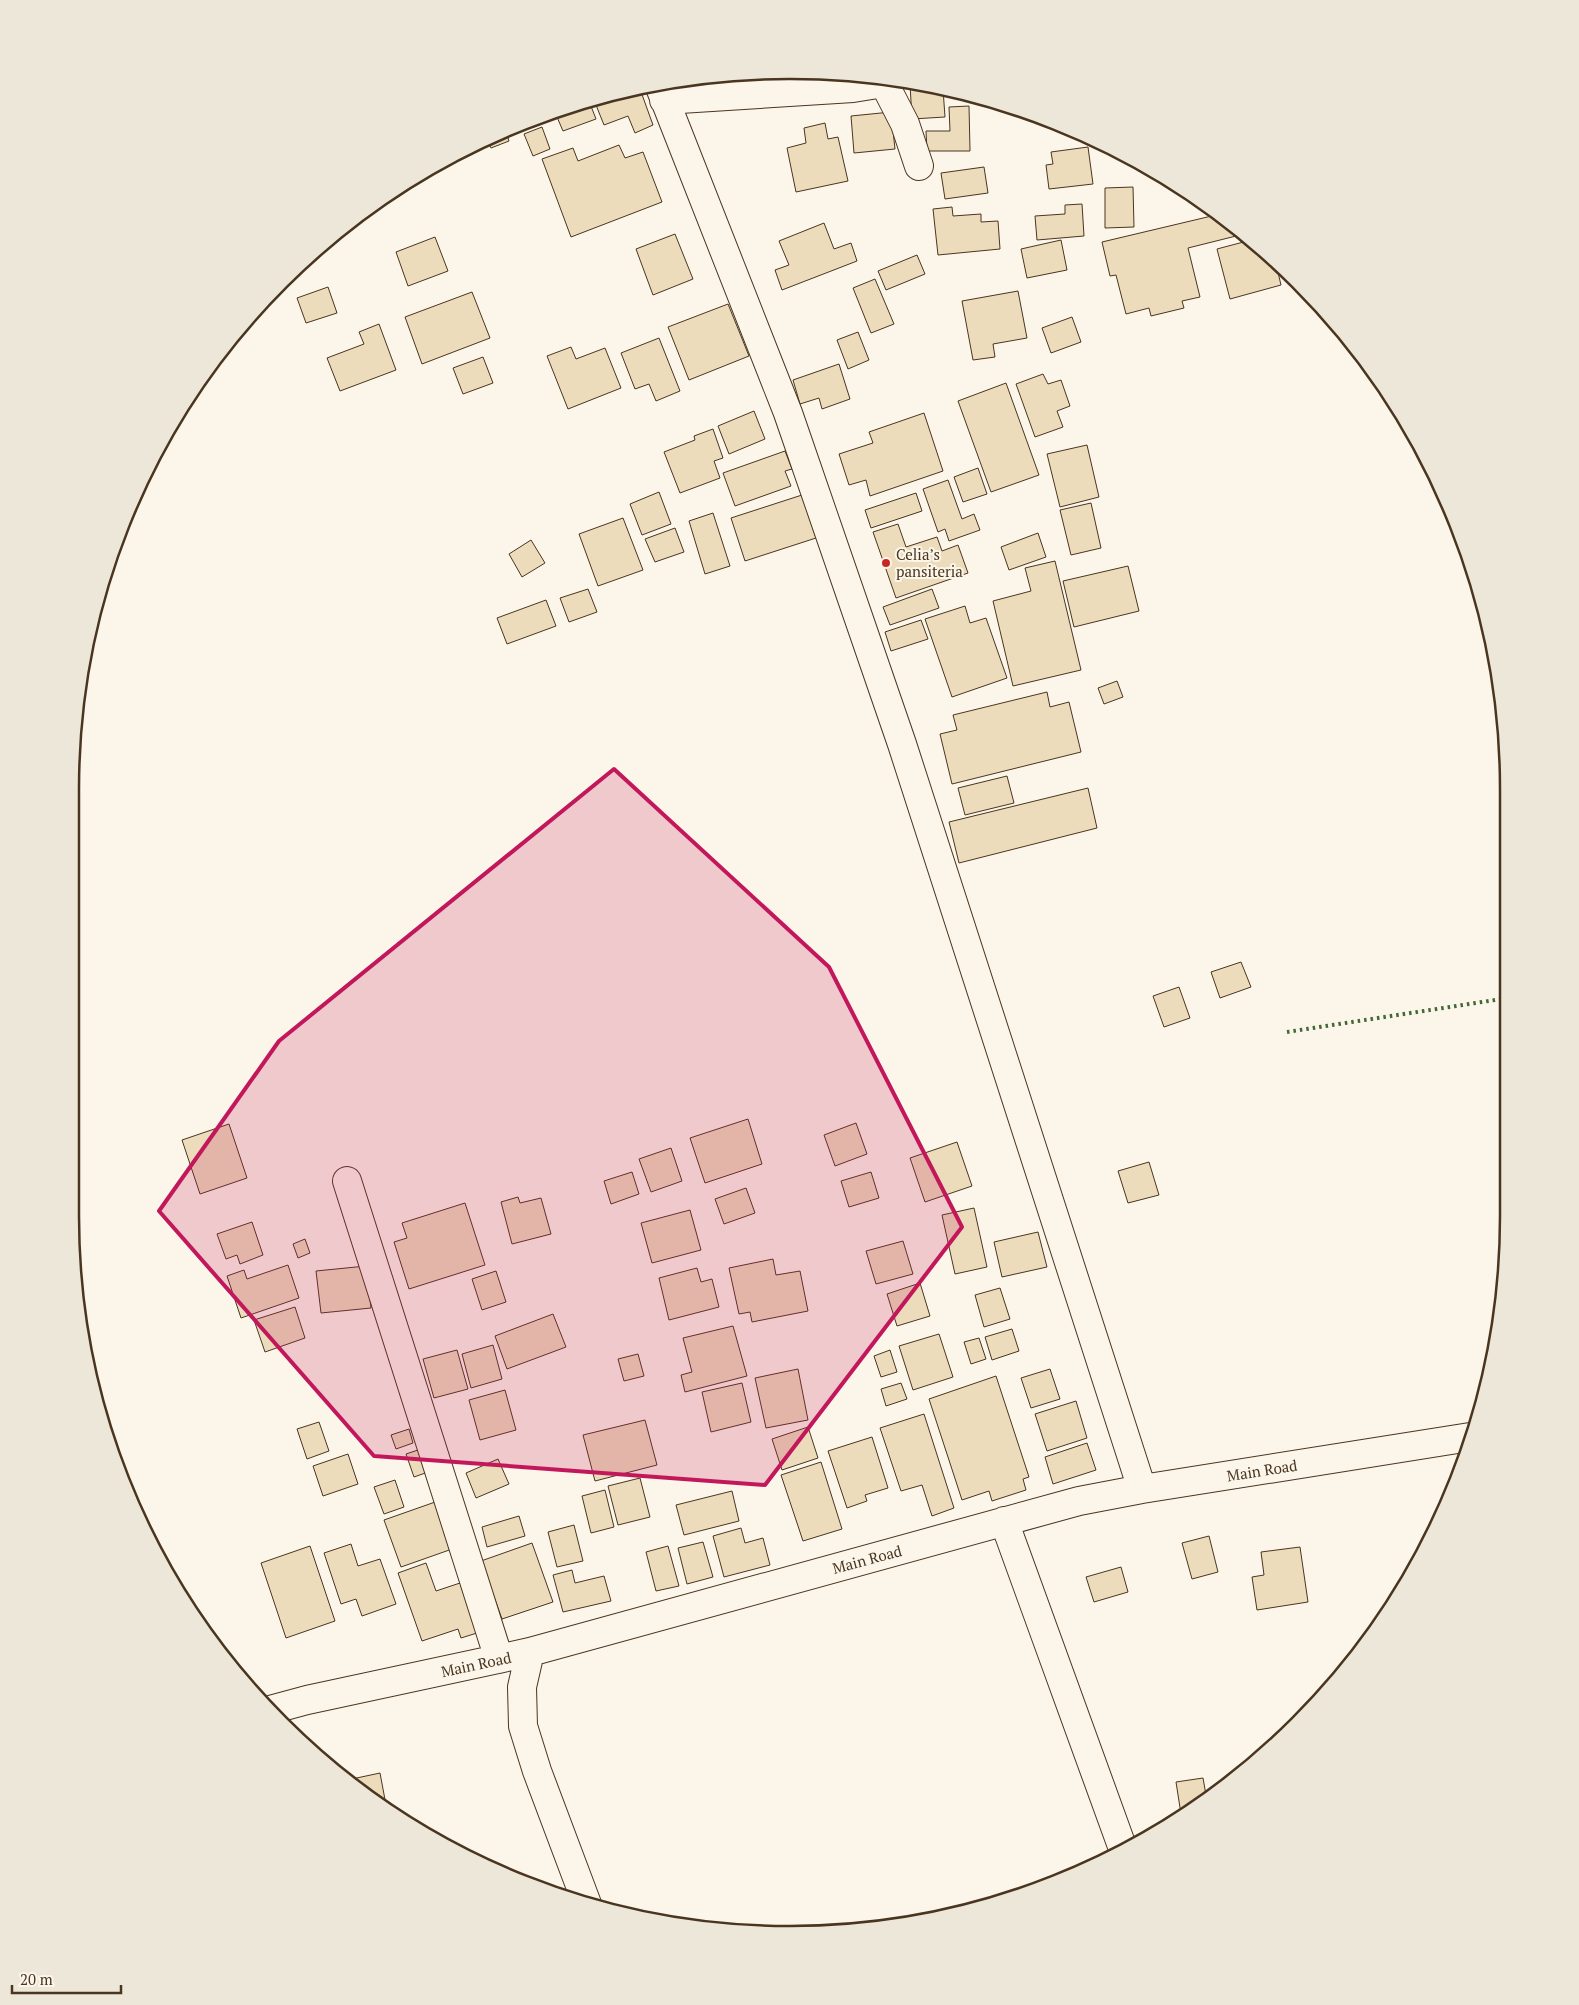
<svg xmlns="http://www.w3.org/2000/svg" width="1579" height="2005" font-family="'PT Serif',serif">
	<style>
		.building { fill: #ecdcbc; stroke: #4a3520 }
		.lines { fill: none; stroke-linecap: round; stroke-linejoin: round }
		.minor-casing { stroke: #4a3520; stroke-width: 30 }
		.minor { stroke: #fbf6e9; stroke-width: 28 }
		.hedge { stroke: #436837; stroke-width: 4; stroke-dasharray: 2.5 4; stroke-linecap: butt }
		.marked { fill: #c2185b; fill-opacity: 0.2; stroke: #c2185b; stroke-width: 4; stroke-linejoin: round }
		.poi-dot { fill: #c62828; stroke: #fbf6e9; stroke-width: 2 }
		.labels { text-anchor: middle; dominant-baseline: central; stroke-width: 4; stroke-linejoin: round; paint-order: stroke }
		.poi-label { font-size: 15px; fill: #4a3520; stroke: #fbf6e9; text-anchor: start }
		.street-label { font-size: 15px; fill: #4a3520; stroke: #fbf6e9 }
		.rim { fill: none; stroke: #4a3520; stroke-width: 2.5 }
	</style>
	<rect width="100%" height="100%" fill="#fbf6e9"/>
	<path class="building" d="M 910,84 L 943,89 L 945,117 L 912,119 Z
		M 640,89 L 653,125 L 635,133 L 628,116 L 604,125 L 594,100 Z
		M 589,101 L 596,119 L 563,131 L 554,110 Z
		M 969,106 L 970,151 L 927,151 L 926,131 L 950,131 L 949,107 Z
		M 891,112 L 895,149 L 854,153 L 851,116 Z
		M 825,123 L 828,139 L 838,137 L 848,181 L 796,192 L 787,148 L 806,143 L 804,128 Z
		M 542,127 L 550,149 L 533,156 L 524,134 Z
		M 506,132 L 509,141 L 491,148 L 488,142 L 467,150 Z
		M 619,145 L 625,158 L 643,152 L 662,202 L 571,237 L 542,159 L 573,148 L 578,161 Z
		M 1088,147 L 1093,184 L 1049,189 L 1046,165 L 1053,164 L 1051,152 Z
		M 984,167 L 988,193 L 945,199 L 941,173 Z
		M 1133,187 L 1134,227 L 1105,228 L 1105,188 Z
		M 1082,204 L 1084,236 L 1037,240 L 1035,216 L 1065,214 L 1065,205 Z
		M 952,207 L 953,216 L 981,214 L 981,222 L 998,221 L 1000,249 L 938,255 L 933,209 Z
		M 1220,214 L 1244,234 L 1188,248 L 1200,297 L 1182,301 L 1184,308 L 1151,316 L 1149,308 L 1126,314 L 1116,275 L 1110,276 L 1102,242 Z
		M 824,223 L 834,249 L 851,243 L 857,261 L 782,290 L 775,270 L 789,265 L 779,241 Z
		M 675,234 L 693,279 L 653,295 L 636,249 Z
		M 435,237 L 448,271 L 408,286 L 396,252 Z
		M 1061,240 L 1067,270 L 1027,278 L 1021,249 Z
		M 1251,240 L 1276,264 L 1281,285 L 1230,299 L 1217,249 Z
		M 917,255 L 925,274 L 886,290 L 878,271 Z
		M 875,279 L 894,324 L 871,333 L 853,288 Z
		M 328,287 L 337,313 L 306,323 L 297,298 Z
		M 1018,291 L 1027,338 L 993,344 L 995,357 L 973,360 L 962,301 Z
		M 472,292 L 490,338 L 422,364 L 405,317 Z
		M 728,304 L 749,356 L 689,380 L 668,327 Z
		M 1072,317 L 1081,342 L 1051,353 L 1042,328 Z
		M 379,324 L 396,370 L 340,391 L 327,358 L 364,344 L 359,332 Z
		M 858,332 L 869,360 L 848,369 L 837,340 Z
		M 659,338 L 680,391 L 656,401 L 649,384 L 635,389 L 621,353 Z
		M 571,347 L 576,359 L 605,348 L 621,388 L 568,409 L 547,356 Z
		M 483,357 L 493,383 L 463,394 L 453,368 Z
		M 839,364 L 850,399 L 822,409 L 819,398 L 800,404 L 793,380 Z
		M 1043,374 L 1048,384 L 1061,380 L 1070,406 L 1057,411 L 1063,427 L 1035,437 L 1016,384 Z
		M 1006,383 L 1039,475 L 991,492 L 958,401 Z
		M 754,411 L 765,439 L 729,454 L 718,426 Z
		M 924,413 L 943,471 L 870,496 L 866,480 L 849,485 L 839,454 L 873,443 L 869,432 Z
		M 713,429 L 723,458 L 714,461 L 720,478 L 680,493 L 664,452 L 695,440 L 694,436 Z
		M 1087,445 L 1099,497 L 1060,507 L 1047,454 Z
		M 785,451 L 792,469 L 785,471 L 791,486 L 735,506 L 723,473 Z
		M 978,468 L 987,494 L 963,502 L 954,477 Z
		M 948,480 L 962,519 L 974,514 L 980,530 L 949,541 L 945,529 L 938,532 L 923,489 Z
		M 659,492 L 671,524 L 642,535 L 630,504 Z
		M 916,493 L 922,511 L 871,528 L 865,510 Z
		M 802,495 L 816,538 L 745,561 L 731,518 Z
		M 1091,503 L 1101,548 L 1071,555 L 1060,510 Z
		M 713,513 L 730,566 L 705,574 L 689,521 Z
		M 623,518 L 643,570 L 598,586 L 579,534 Z
		M 898,524 L 906,547 L 937,537 L 942,551 L 958,545 L 968,573 L 896,598 L 873,532 Z
		M 675,528 L 684,552 L 655,562 L 645,539 Z
		M 1038,533 L 1046,557 L 1009,570 L 1001,547 Z
		M 531,540 L 545,563 L 522,577 L 509,554 Z
		M 1055,561 L 1081,670 L 1013,686 L 993,601 L 1031,591 L 1025,568 Z
		M 1128,566 L 1139,611 L 1074,627 L 1063,581 Z
		M 588,589 L 597,612 L 569,622 L 560,598 Z
		M 932,589 L 939,608 L 890,625 L 883,607 Z
		M 546,600 L 556,626 L 507,644 L 497,618 Z
		M 965,606 L 970,623 L 986,618 L 1007,678 L 952,697 L 925,619 Z
		M 921,620 L 928,639 L 891,651 L 885,632 Z
		M 1117,681 L 1123,697 L 1104,704 L 1098,688 Z
		M 1047,692 L 1050,707 L 1069,702 L 1081,752 L 952,784 L 940,734 L 957,730 L 953,715 Z
		M 1007,776 L 1014,803 L 965,815 L 958,788 Z
		M 1088,788 L 1097,828 L 959,863 L 949,822 Z
		M 1241,962 L 1251,987 L 1220,998 L 1211,972 Z
		M 1179,987 L 1190,1018 L 1164,1027 L 1153,996 Z
		M 748,1119 L 762,1164 L 705,1183 L 690,1138 Z
		M 856,1123 L 867,1154 L 835,1166 L 824,1135 Z
		M 229,1124 L 247,1178 L 200,1194 L 182,1140 Z
		M 957,1142 L 972,1186 L 925,1202 L 910,1158 Z
		M 671,1148 L 682,1181 L 651,1192 L 639,1159 Z
		M 1149,1162 L 1159,1195 L 1128,1203 L 1118,1171 Z
		M 632,1172 L 639,1194 L 611,1204 L 604,1181 Z
		M 871,1172 L 879,1198 L 849,1207 L 841,1181 Z
		M 746,1188 L 755,1213 L 724,1224 L 715,1199 Z
		M 518,1197 L 520,1203 L 541,1198 L 551,1234 L 512,1244 L 501,1202 Z
		M 465,1203 L 485,1265 L 409,1289 L 394,1242 L 407,1238 L 402,1223 Z
		M 974,1208 L 987,1267 L 955,1274 L 942,1215 Z
		M 690,1210 L 701,1250 L 652,1263 L 641,1223 Z
		M 252,1222 L 263,1255 L 240,1264 L 237,1255 L 226,1259 L 217,1234 Z
		M 1038,1232 L 1047,1267 L 1002,1277 L 994,1242 Z
		M 305,1239 L 310,1253 L 298,1258 L 293,1244 Z
		M 903,1241 L 913,1274 L 876,1284 L 866,1251 Z
		M 773,1259 L 776,1275 L 800,1271 L 808,1311 L 752,1322 L 750,1312 L 739,1314 L 729,1268 Z
		M 288,1265 L 299,1298 L 241,1318 L 227,1276 L 244,1270 L 247,1279 Z
		M 366,1266 L 371,1308 L 321,1313 L 316,1271 Z
		M 697,1268 L 701,1282 L 712,1279 L 719,1307 L 669,1320 L 659,1278 Z
		M 496,1271 L 506,1302 L 482,1310 L 472,1279 Z
		M 920,1283 L 930,1316 L 897,1326 L 887,1294 Z
		M 1000,1288 L 1010,1319 L 984,1327 L 975,1295 Z
		M 295,1307 L 305,1338 L 265,1352 L 254,1320 Z
		M 553,1314 L 566,1347 L 507,1369 L 495,1336 Z
		M 733,1326 L 747,1376 L 685,1392 L 681,1375 L 692,1372 L 683,1338 Z
		M 1012,1329 L 1019,1351 L 992,1360 L 985,1337 Z
		M 939,1334 L 953,1377 L 913,1390 L 899,1346 Z
		M 979,1338 L 986,1359 L 971,1364 L 964,1342 Z
		M 493,1345 L 502,1379 L 471,1388 L 462,1354 Z
		M 457,1350 L 468,1389 L 434,1398 L 423,1359 Z
		M 890,1350 L 897,1372 L 881,1377 L 874,1356 Z
		M 638,1354 L 644,1376 L 624,1381 L 618,1359 Z
		M 798,1369 L 808,1420 L 766,1428 L 755,1378 Z
		M 1050,1369 L 1060,1399 L 1031,1408 L 1021,1378 Z
		M 996,1376 L 1029,1477 L 1023,1479 L 1026,1490 L 992,1501 L 989,1491 L 962,1500 L 929,1399 Z
		M 742,1383 L 751,1422 L 711,1432 L 702,1392 Z
		M 901,1383 L 907,1399 L 886,1406 L 881,1389 Z
		M 505,1390 L 516,1430 L 480,1440 L 469,1400 Z
		M 1076,1401 L 1087,1438 L 1047,1451 L 1035,1414 Z
		M 924,1414 L 954,1508 L 932,1516 L 922,1485 L 901,1491 L 880,1428 Z
		M 645,1420 L 657,1465 L 595,1481 L 583,1435 Z
		M 319,1422 L 329,1451 L 307,1459 L 297,1429 Z
		M 808,1427 L 818,1458 L 782,1470 L 772,1439 Z
		M 409,1429 L 413,1443 L 396,1449 L 391,1435 Z
		M 872,1437 L 888,1488 L 865,1495 L 867,1501 L 847,1508 L 828,1451 Z
		M 1087,1443 L 1096,1470 L 1053,1484 L 1045,1457 Z
		M 424,1448 L 431,1471 L 414,1477 L 406,1454 Z
		M 348,1454 L 358,1484 L 323,1496 L 313,1466 Z
		M 498,1459 L 509,1484 L 476,1498 L 466,1473 Z
		M 821,1462 L 842,1529 L 803,1541 L 781,1475 Z
		M 640,1478 L 650,1517 L 618,1525 L 608,1486 Z
		M 395,1480 L 404,1507 L 384,1514 L 374,1487 Z
		M 605,1490 L 614,1527 L 591,1533 L 582,1496 Z
		M 732,1491 L 739,1521 L 684,1535 L 676,1505 Z
		M 438,1501 L 455,1548 L 401,1567 L 384,1520 Z
		M 519,1516 L 525,1536 L 487,1547 L 482,1527 Z
		M 574,1525 L 583,1561 L 557,1567 L 548,1532 Z
		M 741,1528 L 745,1543 L 763,1538 L 770,1565 L 724,1577 L 713,1536 Z
		M 1209,1536 L 1218,1572 L 1192,1579 L 1182,1543 Z
		M 703,1542 L 713,1577 L 687,1584 L 678,1548 Z
		M 532,1543 L 553,1602 L 502,1619 L 481,1561 Z
		M 351,1544 L 358,1566 L 380,1559 L 396,1604 L 362,1616 L 356,1599 L 341,1604 L 324,1553 Z
		M 310,1546 L 335,1621 L 286,1638 L 261,1563 Z
		M 668,1546 L 679,1586 L 656,1591 L 646,1552 Z
		M 1300,1547 L 1308,1602 L 1257,1610 L 1252,1577 L 1264,1575 L 1261,1552 Z
		M 426,1563 L 436,1591 L 460,1583 L 477,1633 L 461,1638 L 458,1629 L 422,1641 L 398,1573 Z
		M 1121,1567 L 1128,1592 L 1094,1602 L 1086,1577 Z
		M 572,1570 L 575,1583 L 604,1576 L 611,1601 L 563,1612 L 553,1575 Z
		M 380,1773 L 386,1805 L 352,1779 Z
		M 1203,1778 L 1206,1795 L 1181,1814 L 1176,1782 Z
		M 1159,1831 L 1149,1838 L 1142,1842 L 1141,1834 Z"/>
	<g class="lines">
		<g class="minor-casing">
			<path id="minor" d="M 884,83 L 905,124 L 919,166
				M 659,85 L 788,413 L 902,744 L 1142,1489
				M 664,100 L 853,88 L 884,83 L 885,79
				M 347,1181 L 499,1659
				M 1004,1521 L 1123,1849
				M 530,1652 L 522,1687 L 523,1726 L 537,1771 L 587,1904
				M 270,1710 L 307,1700 L 530,1652 L 1079,1501 L 1142,1489 L 1470,1437"/>
		</g>
		<use href="#minor" class="minor"/>
		<path class="hedge" d="M 1287,1032 L 1508,998"/>
	</g>
	<path class="marked" d="M 614,769 L 829,967 L 962,1227 L 765,1485 L 374,1456 L 159,1211 L 279,1041 Z"/>
	<circle class="poi-dot" cx="886" cy="563" r="5"/>
	<g class="labels">
		<g class="poi-label">
			<text x="896" y="554">Celia’s<tspan x="896" dy="17">pansiteria</tspan></text>
		</g>
		<g class="street-label">
			<text transform="translate(1262 1470) rotate(-9)">Main Road</text>
			<text transform="translate(867 1559) rotate(-15)">Main Road</text>
			<text transform="translate(476 1664) rotate(-12)">Main Road</text>
		</g>
	</g>
	<path d="M0 0H1579V2005H0ZM789 79H790A710 710 0 0 1 1500 789V1216A710 710 0 0 1 790 1926H789A710 710 0 0 1 79 1216V789A710 710 0 0 1 789 79Z" fill="#ede7d9" fill-rule="evenodd"/>
	<path class="rim" d="M789 79H790A710 710 0 0 1 1500 789V1216A710 710 0 0 1 790 1926H789A710 710 0 0 1 79 1216V789A710 710 0 0 1 789 79Z"/>
	<path d="M12 1985v8h109v-8" fill="none" stroke="#4a3520" stroke-width="2.5"/>
	<text x="20" y="1985" font-size="15" fill="#4a3520" stroke="#fbf6e9" stroke-width="4" paint-order="stroke">20 m</text>
</svg>
